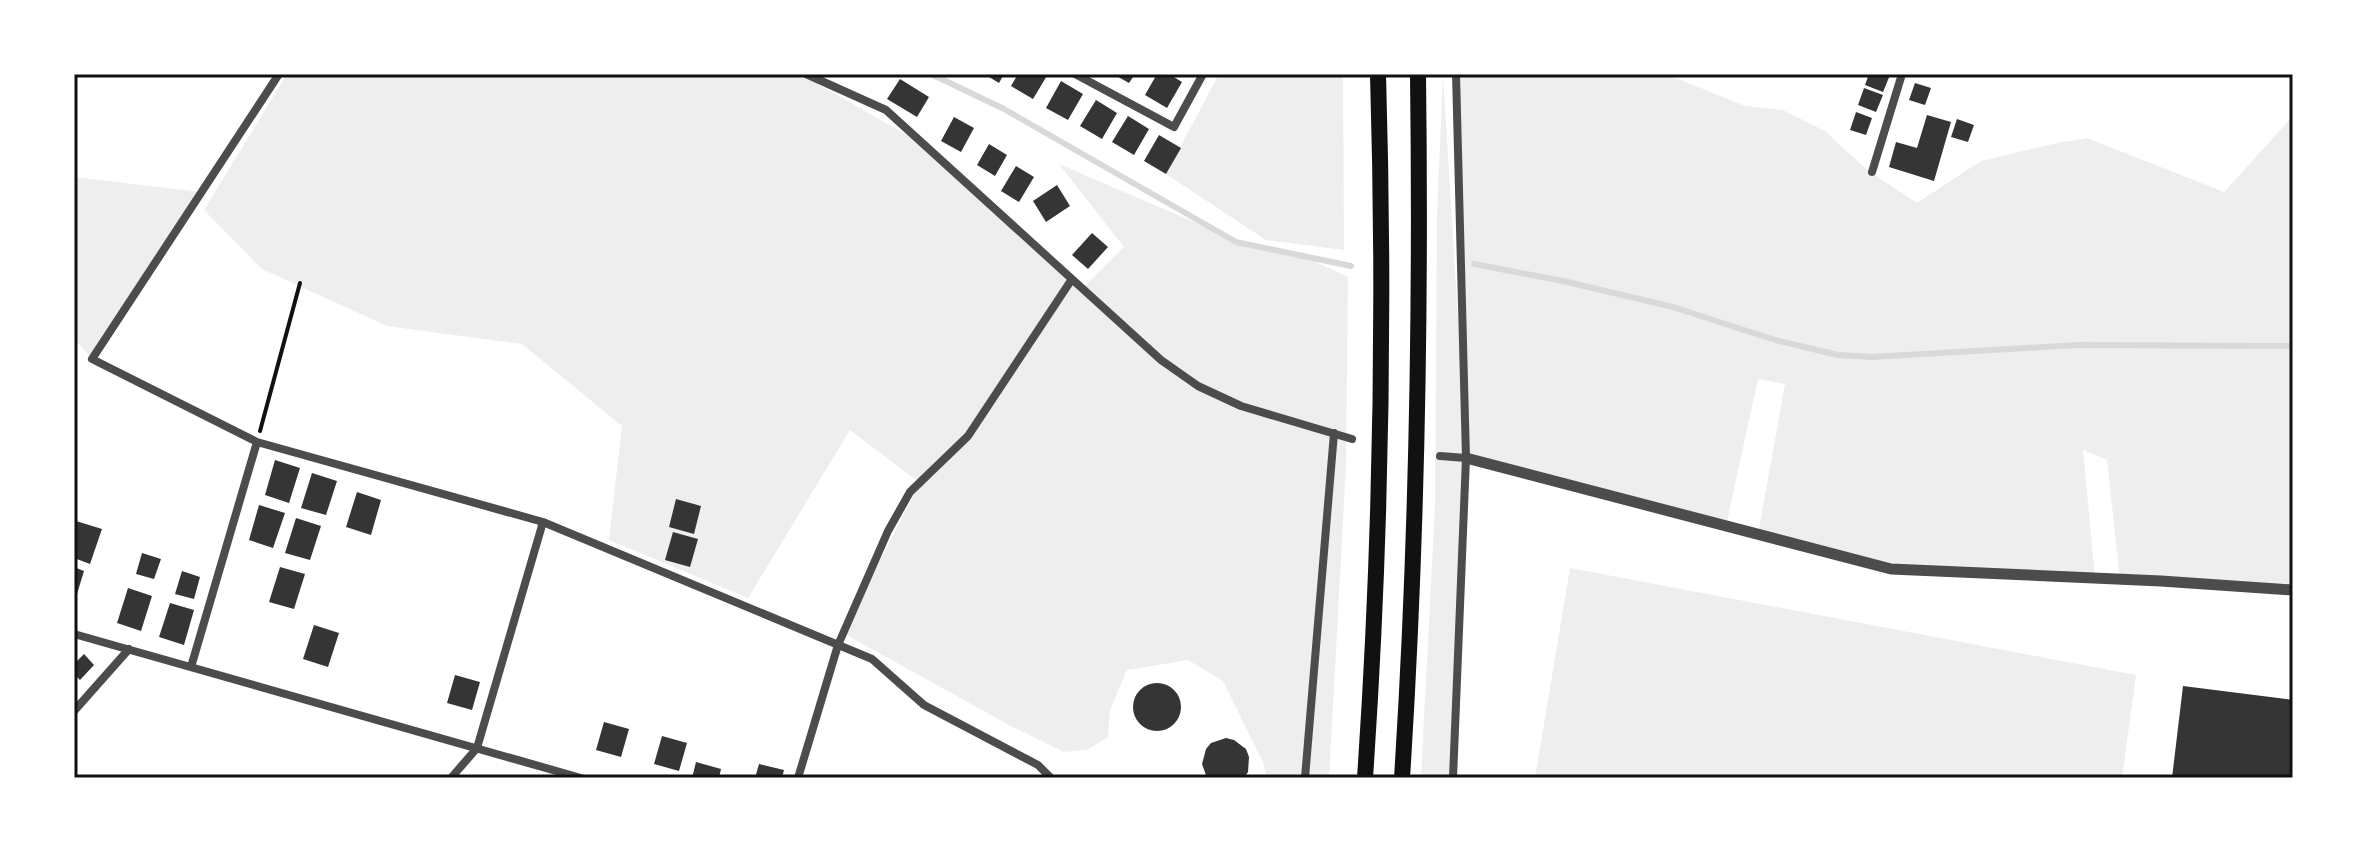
<svg xmlns="http://www.w3.org/2000/svg" width="2367" height="852" font-family="Spectral,serif">
	<style>
		.green { fill: #eee }
		.lines { fill: none; stroke-linecap: round; stroke-linejoin: round }
		.stream { stroke: #d9d9d9; stroke-width: 6 }
		.building { fill: #353535 }
		.path { stroke: #111; stroke-width: 4 }
		.minor { stroke: #4c4c4c; stroke-width: 8 }
		.tertiary { stroke: #4c4c4c; stroke-width: 11 }
		.motorway { stroke: #111; stroke-width: 16 }
		.neatline { fill: none; stroke: #111; stroke-width: 3 }
	</style>
	<rect width="100%" height="100%" fill="#fff"/>
	<path class="green" d="M 287,74 L 800,74 L 923,144 L 1082,289 L 1124,247 L 1059,164 L 1245,244 L 1303,256 L 1348,277 L 1346,466 L 1329,778 L 1267,778 L 1263,762 L 1223,681 L 1188,660 L 1127,670 L 1110,710 L 1108,737 L 1087,750 L 1064,752 L 1009,725 L 843,633 L 920,483 L 850,430 L 748,598 L 609,540 L 622,426 L 522,344 L 387,326 L 262,269 L 204,210 Z
		M 1219,74 L 1343,74 L 1344,250 L 1266,240 L 1166,174 Z
		M 1443,74 L 1463,401 L 1456,74 L 1666,74 L 1745,106 L 1783,110 L 1825,131 L 1867,170 L 1917,203 L 1981,161 L 2057,143 L 2087,138 L 2224,192 L 2293,116 L 2293,591 L 2120,579 L 2107,460 L 2083,450 L 2095,578 L 1891,569 L 1758,535 L 1785,384 L 1758,379 L 1726,526 L 1466,458 L 1453,778 L 1421,778 L 1435,505 L 1437,213 Z
		M 74,177 L 201,192 L 92,359 L 74,338 Z
		M 1570,568 L 2136,675 L 2122,778 L 1535,778 Z"/>
	<g class="lines">
		<path class="stream" d="M 931,74 L 1004,109 L 1236,242 L 1351,266
			M 1474,264 L 1563,281 L 1673,307 L 1775,340 L 1838,355 L 1872,357 L 2078,345 L 2293,346"/>
	</g>
	<path class="building" d="M 984,74 L 1004,74 L 999,83 Z
		M 1018,74 L 1048,74 L 1033,99 L 1011,86 Z
		M 1113,74 L 1135,74 L 1129,83 Z
		M 1157,74 L 1169,74 L 1182,82 L 1167,108 L 1145,95 Z
		M 1869,74 L 1890,75 L 1883,92 L 1865,85 Z
		M 900,79 L 929,97 L 917,117 L 887,99 Z
		M 1061,81 L 1083,94 L 1068,120 L 1046,108 Z
		M 1915,83 L 1931,88 L 1925,105 L 1909,100 Z
		M 1864,88 L 1883,95 L 1876,112 L 1858,105 Z
		M 1096,100 L 1117,113 L 1102,139 L 1080,126 Z
		M 1856,112 L 1872,118 L 1866,135 L 1850,130 Z
		M 1927,115 L 1951,122 L 1934,181 L 1889,167 L 1896,142 L 1917,148 Z
		M 1128,116 L 1149,129 L 1134,155 L 1112,142 Z
		M 954,117 L 974,128 L 961,152 L 941,141 Z
		M 1957,119 L 1974,125 L 1968,142 L 1951,137 Z
		M 1159,135 L 1181,148 L 1166,174 L 1144,161 Z
		M 989,144 L 1007,155 L 995,176 L 977,165 Z
		M 1016,166 L 1034,177 L 1019,202 L 1001,191 Z
		M 1057,185 L 1070,206 L 1046,222 L 1033,201 Z
		M 1092,233 L 1108,247 L 1088,269 L 1072,255 Z
		M 275,460 L 300,468 L 289,503 L 265,495 Z
		M 312,473 L 337,481 L 326,515 L 301,508 Z
		M 357,492 L 381,500 L 371,535 L 346,527 Z
		M 676,499 L 701,506 L 694,534 L 669,527 Z
		M 259,505 L 285,513 L 273,548 L 249,540 Z
		M 296,518 L 321,526 L 310,560 L 285,553 Z
		M 76,521 L 102,529 L 90,564 L 74,558 Z
		M 673,532 L 698,539 L 690,567 L 665,560 Z
		M 142,553 L 161,559 L 154,579 L 136,574 Z
		M 74,567 L 84,571 L 77,594 L 74,593 Z
		M 280,567 L 305,574 L 294,609 L 269,602 Z
		M 182,571 L 200,577 L 194,599 L 175,594 Z
		M 128,588 L 152,596 L 141,631 L 117,623 Z
		M 170,603 L 194,610 L 184,645 L 159,637 Z
		M 314,625 L 339,633 L 328,667 L 303,659 Z
		M 84,654 L 94,665 L 80,680 L 74,674 L 74,664 Z
		M 455,675 L 480,682 L 472,710 L 447,703 Z
		M1133 707a24 24 0 1 1 48 0a24 24 0 1 1-48 0Z
		M 2183,686 L 2293,700 L 2293,778 L 2172,778 Z
		M 604,722 L 629,729 L 621,757 L 596,750 Z
		M 662,736 L 687,743 L 679,771 L 654,764 Z
		M 1226,738 L 1234,740 L 1246,749 L 1249,757 L 1248,772 L 1244,778 L 1207,778 L 1202,764 L 1206,749 L 1211,743 Z
		M 696,762 L 721,769 L 719,778 L 692,778 Z
		M 759,764 L 784,770 L 782,778 L 755,778 Z"/>
	<g class="lines">
		<path class="path" d="M 260,431 L 300,283"/>
		<path class="minor" d="M 806,74 L 886,110 L 1161,360 L 1198,386 L 1241,406 L 1352,439
			M 1075,74 L 1174,127 L 1203,74
			M 1872,172 L 1902,74
			M 257,442 L 543,522 L 872,659 L 924,705 L 1038,765 L 1051,778
			M 1440,456 L 1466,458
			M 74,634 L 581,778
			M 191,667 L 257,442 L 92,359 L 279,74
			M 74,711 L 129,649
			M 451,778 L 477,748 L 543,522
			M 798,778 L 838,645 L 888,531 L 910,492 L 968,436 L 1072,279
			M 1305,778 L 1334,433
			M 1453,778 L 1466,458 L 1456,74"/>
		<path class="tertiary" d="M 1466,458 L 1891,569 L 2161,581 L 2293,590"/>
		<path class="motorway" d="M 1365,778 C 1381,544 1385,309 1378,74
			M 1402,778 C 1417,544 1421,309 1418,74"/>
	</g>
	<rect width="2367" height="852" fill="none" stroke="#ffffff" stroke-width="152"/>
	<rect x="76" y="76" width="2215" height="700" class="neatline"/>
</svg>
